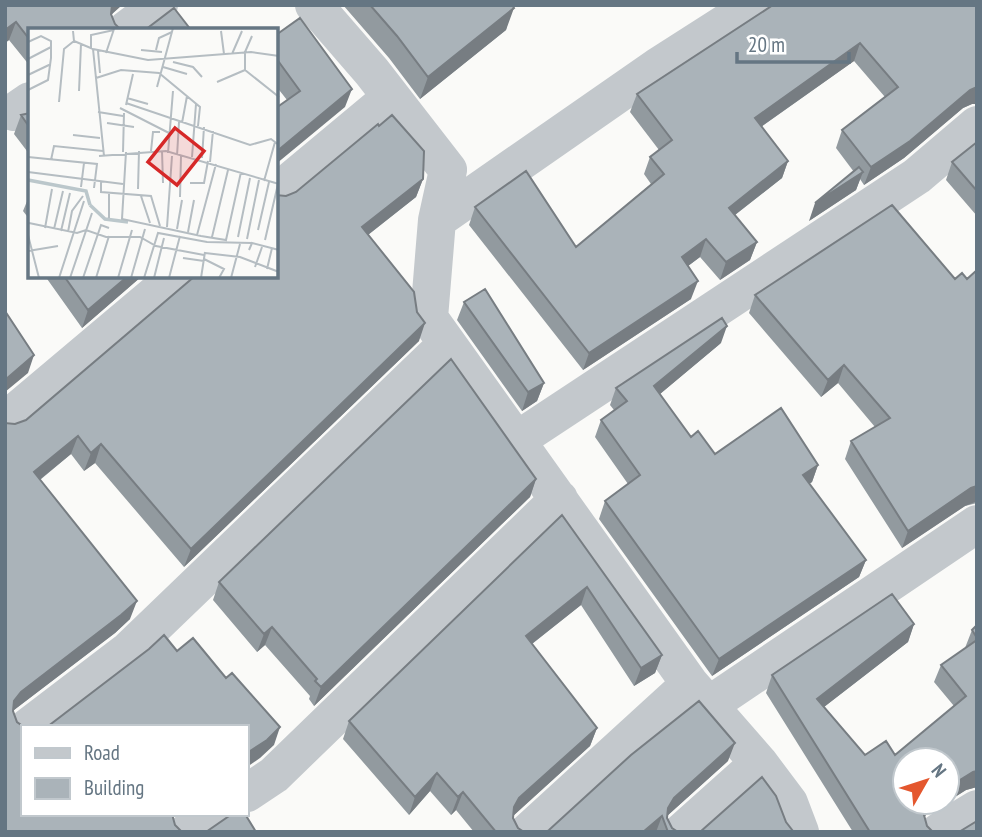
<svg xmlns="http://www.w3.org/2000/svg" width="982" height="837" font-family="'PT Sans Narrow',sans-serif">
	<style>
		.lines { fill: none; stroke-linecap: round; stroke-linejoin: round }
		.street { stroke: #c3c8cc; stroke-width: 38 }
		.wall { fill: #929a9f }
		.shaded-wall { fill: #777d82 }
		.building { fill: #aab3b9; stroke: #777d82; stroke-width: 2 }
		.inset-river { fill: none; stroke: #bbc7cb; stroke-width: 3.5 }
		.inset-road { fill: none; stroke: #b5bdc2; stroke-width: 2 }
		.view { fill: #d62828; fill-opacity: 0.15; stroke: #d62828; stroke-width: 3.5 }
		.inset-edge { fill: none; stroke: #657683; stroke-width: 3.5 }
	</style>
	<rect width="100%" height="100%" fill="#fafaf8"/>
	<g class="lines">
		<path class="street" d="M 314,5 L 372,72 L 448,170 L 437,220 L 429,318 L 690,684 L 759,763 L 789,803 L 800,832
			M 126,30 L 159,5
			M 14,112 L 30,101
			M 276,193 L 390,98
			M 437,220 L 657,67 L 754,5
			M 5,421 L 177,276
			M 517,440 L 917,176 L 977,125
			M 709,705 L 977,524
			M 28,727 L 129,650 L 447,344
			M 247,793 L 274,775 L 559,499
			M 187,832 L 214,814
			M 528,832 L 690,684
			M 682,832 L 759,763
			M 939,832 L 977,809"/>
	</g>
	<path class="wall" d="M 5,5 L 122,5 L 111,15 L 115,24 L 121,30 L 30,30 L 30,66 L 9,40 L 5,43 Z
		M 343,5 L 512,5 L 506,30 L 420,99 L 389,58 Z
		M 977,5 L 972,104 L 963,108 L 904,158 L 864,185 L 860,179 L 856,190 L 809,221 L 854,172 L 836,148 L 842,130 L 885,97 L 854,61 L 761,127 L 788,161 L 782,178 L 735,215 L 757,242 L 750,260 L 720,280 L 700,257 L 688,266 L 691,299 L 583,370 L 469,225 L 475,207 L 576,247 L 651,184 L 644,174 L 650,157 L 659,150 L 630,112 L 637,94 Z
		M 276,35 L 345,107 L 287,100 L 276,86 Z
		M 30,113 L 30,155 L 14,134 L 21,115 Z
		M 977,142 L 977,216 L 946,180 L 952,162 Z
		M 423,179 L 416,197 L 368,235 L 419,341 L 184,567 L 95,463 L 84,471 L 71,454 L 40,480 L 130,619 L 115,633 L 14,710 L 13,712 L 17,722 L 24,727 L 174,814 L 5,832 L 15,424 L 26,420 L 195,276 L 286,196 Z
		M 30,194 L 30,220 L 23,211 Z
		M 977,270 L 977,503 L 965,506 L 902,548 L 845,459 L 851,441 L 875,427 L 838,383 L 821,397 L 749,313 L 755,295 L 955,279 L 967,279 Z
		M 45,276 L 142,276 L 82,328 Z
		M 464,302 L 544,383 L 537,401 L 522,411 L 457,320 Z
		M 721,343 L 660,394 L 691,437 L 715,454 L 818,465 L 812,482 L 809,484 L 866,560 L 859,577 L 712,676 L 599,519 L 605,501 L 628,484 L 595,437 L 601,420 L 614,410 L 610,405 L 616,388 Z
		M 536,479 L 530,497 L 314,706 L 309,699 L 310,696 L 265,645 L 257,652 L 213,600 L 219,582 Z
		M 562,515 L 662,655 L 655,673 L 634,686 L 581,605 L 532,644 L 597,728 L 590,746 L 513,816 L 518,828 L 524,832 L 474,832 L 456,810 L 451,815 L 430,791 L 409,815 L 343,739 L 349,721 Z
		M 914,624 L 908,642 L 824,707 L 865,755 L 895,755 L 954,706 L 934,682 L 941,665 L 965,648 L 972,630 L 977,625 L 977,787 L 966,790 L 947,802 L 947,760 L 905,802 L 946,802 L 928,813 L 924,817 L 927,826 L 933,832 L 853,832 L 766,693 L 772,675 Z
		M 728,761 L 667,816 L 672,828 L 678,832 L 546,832 Z"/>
	<path class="shaded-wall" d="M 112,5 L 122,5 L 113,13 L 106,22 Z
		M 514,8 L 506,30 L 420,99 L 428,77 Z
		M 16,22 L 9,40 L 5,43 L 5,30 Z
		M 860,43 L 854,61 L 748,136 L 755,118 Z
		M 977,87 L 977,104 L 972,104 L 963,108 L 904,158 L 864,185 L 871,167 L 970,90 Z
		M 352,89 L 345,107 L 276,164 L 276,152 Z
		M 788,161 L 782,178 L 722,225 L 729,208 Z
		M 863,172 L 856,190 L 809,221 L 815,203 Z
		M 423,179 L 416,197 L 355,245 L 362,227 Z
		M 706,239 L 700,257 L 676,275 L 682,257 Z
		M 757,242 L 750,260 L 720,280 L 726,262 Z
		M 128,276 L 142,276 L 82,328 L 88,310 Z
		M 698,281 L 691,299 L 583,370 L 589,353 Z
		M 425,323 L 419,341 L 184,567 L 191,549 Z
		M 727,326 L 721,343 L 648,404 L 654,386 Z
		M 34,355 L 28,373 L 5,392 L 5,380 Z
		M 844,365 L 838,383 L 821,397 L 828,380 Z
		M 544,383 L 537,401 L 522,411 L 528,392 Z
		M 78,436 L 71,454 L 27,490 L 34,472 Z
		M 101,444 L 95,463 L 84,471 L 91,453 Z
		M 818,465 L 812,482 L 796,492 L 803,475 Z
		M 536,479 L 530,497 L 314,706 L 321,687 Z
		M 977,486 L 977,497 L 975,502 L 965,506 L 902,548 L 908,531 L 971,488 Z
		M 866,560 L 859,577 L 712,676 L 719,659 Z
		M 587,587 L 581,605 L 519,654 L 526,636 Z
		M 137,601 L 130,619 L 115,633 L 14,710 L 8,719 L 14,701 L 21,692 Z
		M 914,624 L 908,642 L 811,717 L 817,699 Z
		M 272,627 L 265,645 L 257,652 L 264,634 Z
		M 662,655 L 655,673 L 634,686 L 641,668 Z
		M 280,727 L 274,745 L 260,758 L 247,767 L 247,753 Z
		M 597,728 L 590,746 L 513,816 L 514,807 L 519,798 Z
		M 735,743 L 728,761 L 667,816 L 668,808 L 674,798 Z
		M 977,771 L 977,787 L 966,790 L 947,802 L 947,788 L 973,772 Z
		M 437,773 L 430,791 L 409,815 L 415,797 Z
		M 463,792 L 456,810 L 451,815 L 458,797 Z
		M 928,802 L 946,802 L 928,813 L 920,821 Z
		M 662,816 L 656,832 L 643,832 Z"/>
	<path class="building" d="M 5,5 L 112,5 L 111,14 L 115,24 L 121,30 L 97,30 L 96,29 L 94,30 L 30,30 L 30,40 L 16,22 L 5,30 Z
		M 370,5 L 512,5 L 514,8 L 428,77 L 397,36 Z
		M 977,5 L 977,87 L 970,90 L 910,141 L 871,167 L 842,130 L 898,87 L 860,43 L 755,118 L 788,161 L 729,208 L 757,242 L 726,262 L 706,239 L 682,257 L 698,281 L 589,353 L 475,207 L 526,171 L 576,247 L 664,174 L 650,157 L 672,140 L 637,94 L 773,5 Z
		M 174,8 L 191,30 L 145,30 Z
		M 300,18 L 352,89 L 276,152 L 276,108 L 300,91 L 276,58 L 276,35 Z
		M 30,113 L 30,128 L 21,115 Z
		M 392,115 L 424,151 L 423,179 L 362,227 L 414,292 L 417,312 L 425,323 L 191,549 L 101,444 L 91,453 L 78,436 L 34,472 L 137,601 L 121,615 L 21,692 L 14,701 L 13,711 L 17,722 L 24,727 L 23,727 L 23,814 L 172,814 L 175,825 L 182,832 L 5,832 L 5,423 L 15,424 L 26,420 L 195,276 L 276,276 L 276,195 L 286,196 L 296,192 L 378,124 L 379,126 Z
		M 977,142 L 977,191 L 952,162 Z
		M 859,167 L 863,172 L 815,203 Z
		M 892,205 L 955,279 L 962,273 L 967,279 L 977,270 L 977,486 L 971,488 L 908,531 L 851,441 L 890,418 L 844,365 L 828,380 L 755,295 Z
		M 64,276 L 128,276 L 88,310 Z
		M 485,289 L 544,383 L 528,392 L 464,302 Z
		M 5,311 L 34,355 L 5,380 Z
		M 722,318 L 727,326 L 654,386 L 691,437 L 698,431 L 715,454 L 781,408 L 818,465 L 803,475 L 866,560 L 719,659 L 605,501 L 640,475 L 601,420 L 627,401 L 616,388 Z
		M 451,359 L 536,479 L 321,687 L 315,681 L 317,679 L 272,627 L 264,634 L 219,582 Z
		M 562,515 L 662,655 L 641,668 L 587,587 L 526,636 L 597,728 L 519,798 L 514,807 L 513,818 L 518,828 L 524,832 L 496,832 L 463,792 L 458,797 L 437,773 L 415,797 L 349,721 Z
		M 892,594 L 914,624 L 817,699 L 865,755 L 886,741 L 895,755 L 966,696 L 941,665 L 977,640 L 977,771 L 973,772 L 947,788 L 947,760 L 905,760 L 905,802 L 928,802 L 924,815 L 927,826 L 933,832 L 870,832 L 772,675 Z
		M 977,625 L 977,638 L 972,630 Z
		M 164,635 L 177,651 L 193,638 L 226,678 L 232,673 L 280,727 L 267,740 L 247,753 L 247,727 L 47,727 L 149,649 Z
		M 699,701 L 735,743 L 674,798 L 668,808 L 667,818 L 672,828 L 678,832 L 668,832 L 662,816 L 643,832 L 546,832 L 549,830 L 631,755 Z
		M 762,777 L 776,796 L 786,822 L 793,831 L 795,832 L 700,832 Z
		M 232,814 L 245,814 L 256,832 L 206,832 Z
		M 977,821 L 977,832 L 959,832 Z"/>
	<g transform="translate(28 28)">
		<rect width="250" height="250" fill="#fafaf8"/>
		<path class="inset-river" d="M 0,152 L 58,163 L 62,177M 62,177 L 77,191 L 100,194"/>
		<path class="inset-road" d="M 7,0 L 59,0M 45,3 L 46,13 L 65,21 L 120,32 L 223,24 L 251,28M 193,3 L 196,26M 0,14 L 13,8 L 23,13 L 23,30 L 20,52 L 0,62M 63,20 L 63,7 L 86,2M 65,21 L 76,128M 113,22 L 134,24M 128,22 L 131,10 L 144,4M 70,23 L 72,45M 78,25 L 86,1M 204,26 L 214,3M 0,31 L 23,19M 145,34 L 165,39 L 174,49M 135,39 L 159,46M 217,42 L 251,69M 217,42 L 217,24 L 224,8M 0,47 L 23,36M 68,50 L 93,42 L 131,45 L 172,79 L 170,98M 189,54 L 217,42M 129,59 L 145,0M 51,63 L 53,16M 99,70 L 120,76M 31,74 L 36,21 L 46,13M 98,75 L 222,117 L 243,111 L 251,117M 98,77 L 105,46M 92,80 L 141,105M 70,84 L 95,88M 79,95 L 106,99M 154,95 L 159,68M 45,107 L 72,110M 123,123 L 125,104 L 132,104M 134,123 L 135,155M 95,124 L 96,85M 98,124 L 94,191 L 173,208 L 198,212 L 213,144M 140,125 L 145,63M 71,128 L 138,123 L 251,156M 149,128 L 151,94M 0,129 L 69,136 L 66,160M 164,129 L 168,76M 174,130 L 176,99M 23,132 L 26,118 L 75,123M 182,134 L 185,103M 0,144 L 95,156M 73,153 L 73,164 L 123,168 L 132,198M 236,153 L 247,114M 162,155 L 176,155 L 180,133M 0,159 L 0,199M 53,159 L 56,135M 110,161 L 111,123M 113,168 L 122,195M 152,169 L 153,128M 81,190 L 81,165M 1,195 L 49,205 L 58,202 L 78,209 L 112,209 L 128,218 L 176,227M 139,199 L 144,128M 17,200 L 24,161M 26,201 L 35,163M 149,201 L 154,172M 230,202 L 241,154M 33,203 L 42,165M 40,204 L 44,183 L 55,168M 160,204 L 166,172M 0,207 L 11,250M 169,207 L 188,136M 184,209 L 200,142M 210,209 L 222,150M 219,211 L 231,152M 237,212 L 250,156M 221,222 L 224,215 L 251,222M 0,223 L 30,218M 177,225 L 212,229 L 251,244M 155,230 L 176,233M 176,231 L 196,241 L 191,250M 227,239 L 234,219M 239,241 L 244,220M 31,250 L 56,173M 42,250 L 64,185M 55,250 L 73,197 L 81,200M 68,250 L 81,208M 90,250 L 104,202M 103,250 L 117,201M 116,250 L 130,205 L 179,214 L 224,215M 126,250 L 136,210M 141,250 L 152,208M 173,250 L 177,224M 203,250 L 212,216"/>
		<path class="view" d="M 147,100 L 176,123 L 149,157 L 120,134 Z"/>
		<rect width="250" height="250" class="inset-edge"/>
	</g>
	<rect width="982" height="837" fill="none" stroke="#657683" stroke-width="14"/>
	<rect x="21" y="725" width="228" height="91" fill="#ffffff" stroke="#c1c8cd" stroke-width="2"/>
	<rect x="35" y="748" width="35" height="10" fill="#c3c8cc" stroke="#c1c8cd" stroke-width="2"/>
	<text x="84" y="760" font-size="21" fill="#657683">Road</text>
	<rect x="35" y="778" width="35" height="21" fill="#aab3b9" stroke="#c1c8cd" stroke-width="2"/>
	<text x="84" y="795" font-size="21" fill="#657683">Building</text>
	<g transform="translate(926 781) rotate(51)"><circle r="33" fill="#ffffff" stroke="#c1c8cd" stroke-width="2"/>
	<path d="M0-5L12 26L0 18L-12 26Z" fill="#e4572e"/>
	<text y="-10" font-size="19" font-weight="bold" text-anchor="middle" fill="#657683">N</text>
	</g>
	<path d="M737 52v10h112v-10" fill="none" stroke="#657683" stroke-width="3.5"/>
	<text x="748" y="52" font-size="21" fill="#657683" stroke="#ffffff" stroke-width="5" paint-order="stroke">20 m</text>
</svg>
